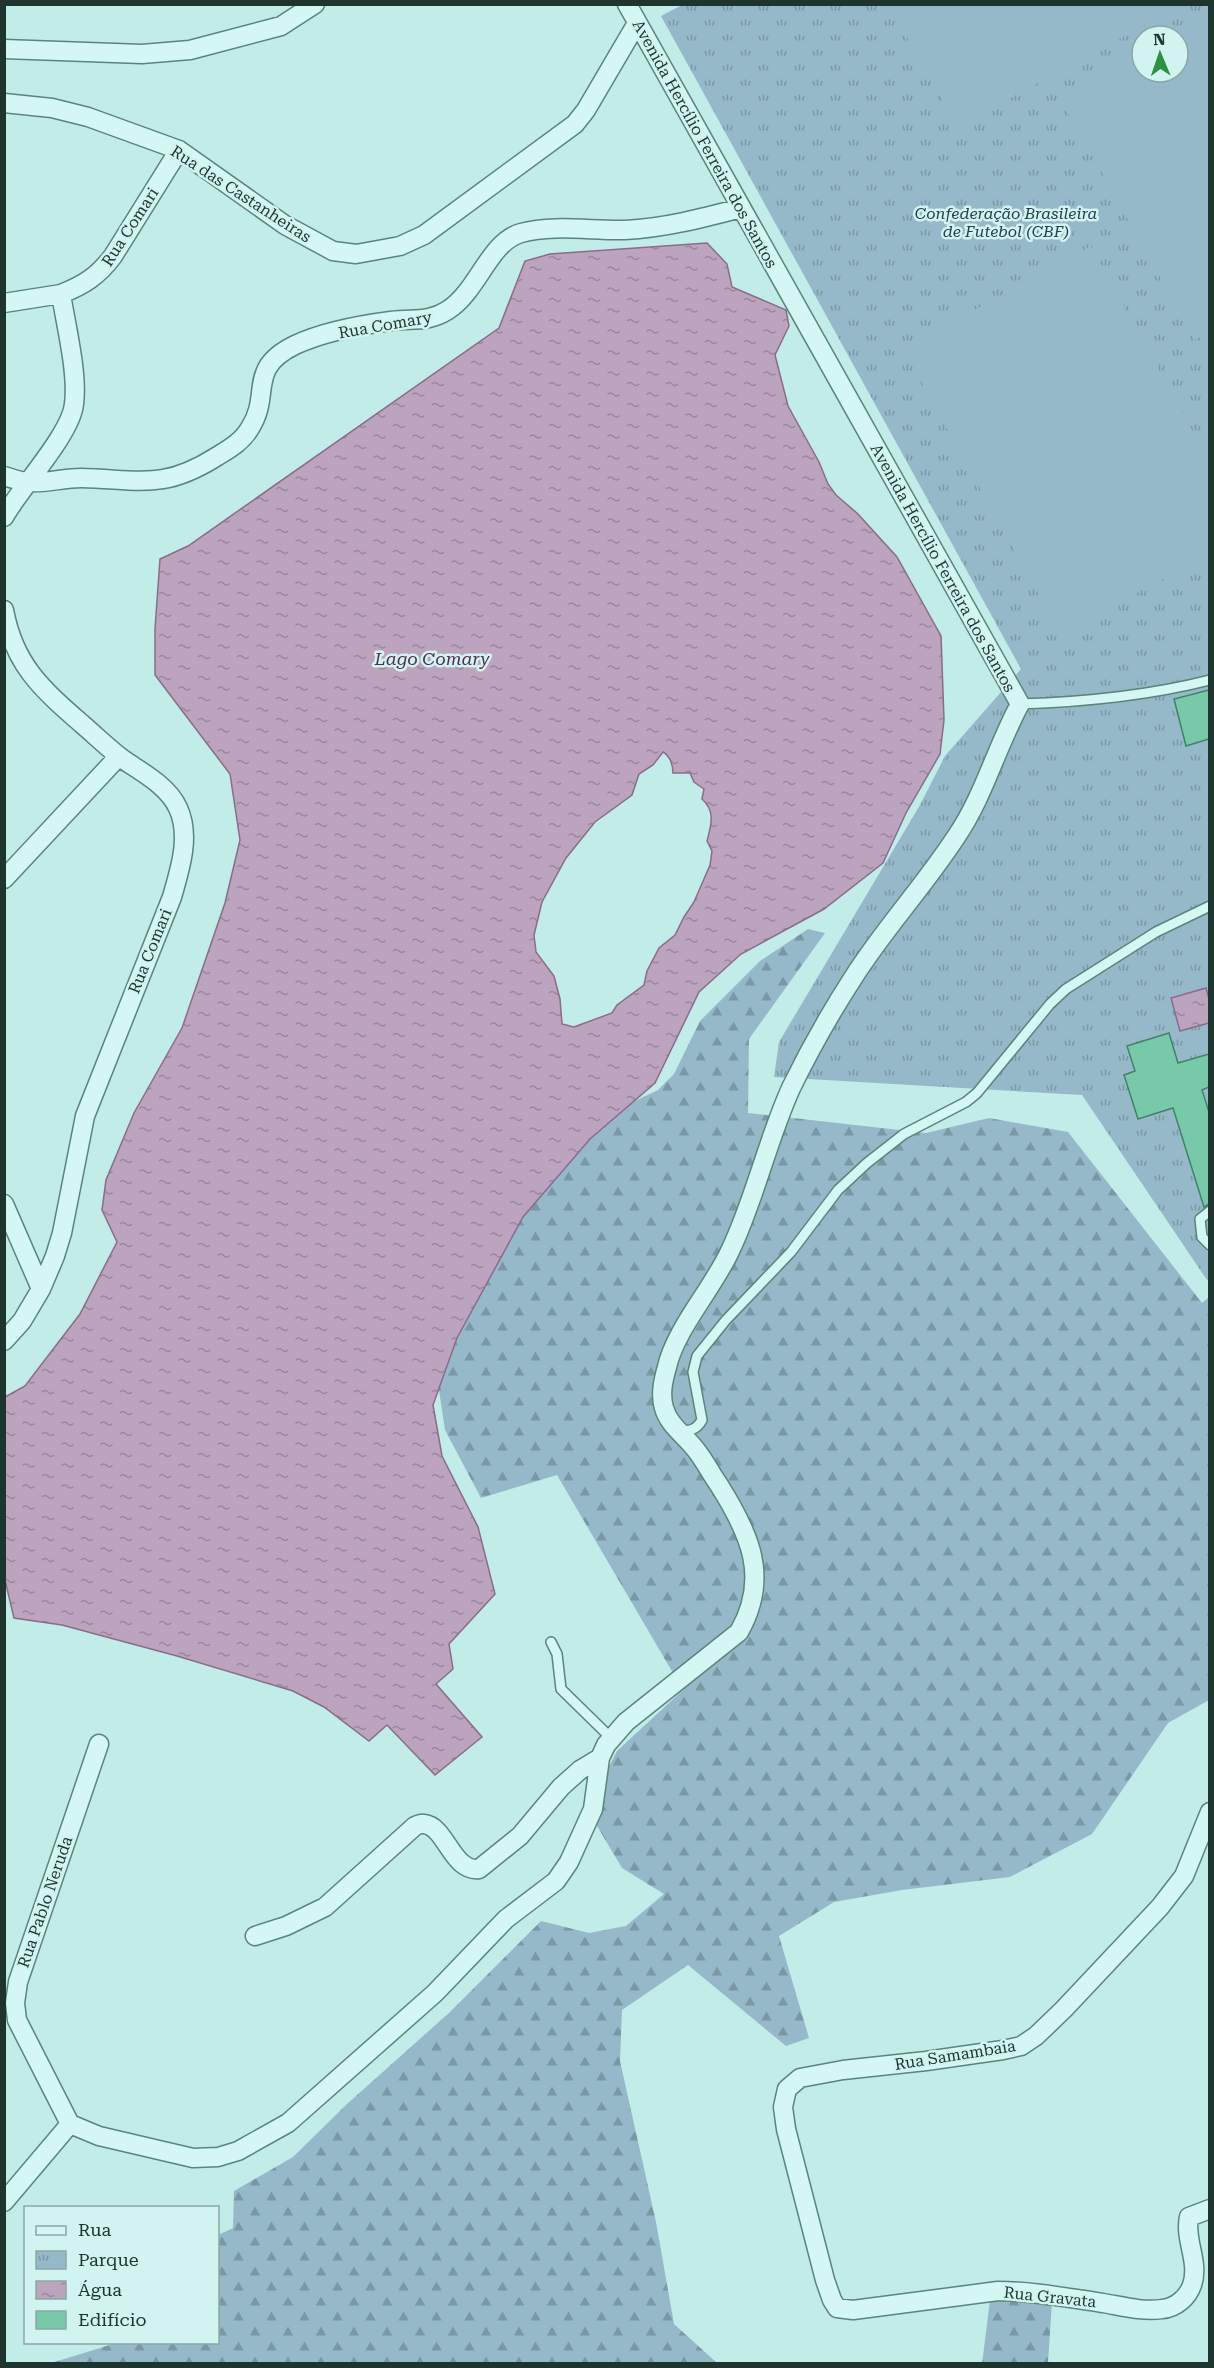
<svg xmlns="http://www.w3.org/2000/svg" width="1214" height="2368" font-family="'Roboto Serif',serif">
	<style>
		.forest { fill: url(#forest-firs) }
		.park { fill: url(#park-tufts); fill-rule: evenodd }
		.pitch { fill: #96b9ca }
		.water { fill: url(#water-ripples); stroke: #8b6b8c; stroke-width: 1.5; fill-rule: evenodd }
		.building { fill: #78c9aa; stroke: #408368; stroke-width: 1.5 }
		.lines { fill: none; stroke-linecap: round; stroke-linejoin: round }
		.lane-casing { stroke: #5a8579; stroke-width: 12 }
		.street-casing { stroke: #5a8579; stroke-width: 21 }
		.lane { stroke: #d4f7f4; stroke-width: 9 }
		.street { stroke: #d4f7f4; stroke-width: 18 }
		.labels { text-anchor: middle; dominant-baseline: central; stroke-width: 5; stroke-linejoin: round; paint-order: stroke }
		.street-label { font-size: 16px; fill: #1d352e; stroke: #d1f4f1 }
		.park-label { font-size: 16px; font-style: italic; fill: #253d51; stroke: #d1f4f1 }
		.water-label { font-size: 18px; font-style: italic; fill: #552d4f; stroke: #d1f4f1 }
	</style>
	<defs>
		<pattern id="forest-firs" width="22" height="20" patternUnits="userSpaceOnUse" patternTransform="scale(1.5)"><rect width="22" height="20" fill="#96b9ca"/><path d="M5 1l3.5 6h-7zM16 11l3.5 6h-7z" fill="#7a97a4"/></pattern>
		<pattern id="park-tufts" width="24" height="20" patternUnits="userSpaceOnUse" patternTransform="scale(1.5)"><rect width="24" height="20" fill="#96b9ca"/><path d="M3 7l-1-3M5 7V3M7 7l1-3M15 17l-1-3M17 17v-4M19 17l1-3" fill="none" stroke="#7a97a4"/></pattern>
		<pattern id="water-ripples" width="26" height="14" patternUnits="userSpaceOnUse" patternTransform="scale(1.5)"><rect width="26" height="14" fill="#bca4bf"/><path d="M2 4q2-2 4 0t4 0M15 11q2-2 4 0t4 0" fill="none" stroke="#98869c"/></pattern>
	</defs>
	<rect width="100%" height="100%" fill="#c1ece8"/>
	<path class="forest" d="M 808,929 L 825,933 L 749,1039 L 748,1113 L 926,1133 L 989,1118 L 1068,1132 L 1202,1303 L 1209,1297 L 1209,1700 L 1168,1723 L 1092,1834 L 1010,1877 L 902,1890 L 834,1902 L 779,1936 L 809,2038 L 786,2046 L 688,1965 L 622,2010 L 620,2061 L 656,2222 L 674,2324 L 717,2363 L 48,2364 L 116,2343 L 218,2342 L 218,2235 L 233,2228 L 234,2191 L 293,2157 L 347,2104 L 450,2012 L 541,1921 L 589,1933 L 626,1926 L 664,1894 L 622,1868 L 587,1809 L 617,1751 L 683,1690 L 557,1475 L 481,1498 L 445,1430 L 438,1384 L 455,1321 L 521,1198 L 586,1124 L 658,1090 L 674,1074 L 700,1021 L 760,961 Z
		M 990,2300 L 1052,2302 L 1048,2363 L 982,2364 Z"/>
	<path class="park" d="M 684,4 L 1209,5 L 1210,1278 L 1207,1280 L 1082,1095 L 774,1077 L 779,1042 L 920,805 L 945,756 L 1021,669 L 661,16 ZM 1142,36 L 1178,36 L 1178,72 L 1142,72 Z"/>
	<path class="pitch" d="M 889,5 L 1182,5 L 957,127 Z
		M 1209,11 L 1210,332 L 1195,340 L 1058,94 L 1142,48 L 1142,72 L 1178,72 L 1178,36 L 1164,36 Z
		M 1091,246 L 1209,461 L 1209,554 L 1061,634 L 903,349 Z"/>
	<path class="water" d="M 707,243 L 727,264 L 732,287 L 786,310 L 789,326 L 775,355 L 788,406 L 819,462 L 828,484 L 836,495 L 858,514 L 897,557 L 941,636 L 944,720 L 940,754 L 906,813 L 883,863 L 824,909 L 741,954 L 699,992 L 655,1083 L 590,1139 L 523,1217 L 457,1338 L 433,1405 L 442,1456 L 478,1527 L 495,1594 L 449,1644 L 453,1669 L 436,1684 L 482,1737 L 435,1775 L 387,1725 L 369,1741 L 324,1707 L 293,1691 L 177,1656 L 62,1625 L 14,1618 L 4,1576 L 5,1397 L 25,1386 L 80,1314 L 117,1242 L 102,1210 L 106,1180 L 134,1113 L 182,1028 L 225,903 L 240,840 L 230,774 L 155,675 L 155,629 L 160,559 L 188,546 L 499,328 L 525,261 L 550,254 ZM 663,752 C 670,756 673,765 673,773 L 690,773 L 694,782 L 704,789 L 702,799 C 716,811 711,826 707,841 L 712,851 L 710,865 L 694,902 L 684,917 L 675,935 L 659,948 L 647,971 L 644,985 L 617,1005 L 612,1013 L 574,1027 L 562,1024 L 560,999 L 554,976 L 536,952 L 534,935 L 542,902 L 566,858 L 595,822 L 632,795 L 639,774 L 653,765 Z
		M 1206,988 L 1209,999 L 1209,1023 L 1180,1031 L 1171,998 Z"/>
	<path class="building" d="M 1209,690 L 1209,739 L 1186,746 L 1174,699 Z
		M 1169,1033 L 1178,1063 L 1209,1054 L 1209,1087 L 1202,1090 L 1209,1112 L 1209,1204 L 1204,1207 L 1173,1108 L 1138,1119 L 1124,1075 L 1135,1071 L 1127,1046 Z"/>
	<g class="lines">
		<g class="lane-casing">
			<path id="lane" d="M 1020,704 C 1084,702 1147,696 1210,680
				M 1210,1211 L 1200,1219 L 1202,1237 L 1210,1245
				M 680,1431 C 691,1431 697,1429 702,1420 L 693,1372 L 697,1356 L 726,1320 L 791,1252 L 838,1190 L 867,1163 L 904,1134 L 966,1102 L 977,1093 L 1050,1004 L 1066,989 L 1156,932 L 1210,906
				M 551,1642 L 557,1654 L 561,1689 L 611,1738"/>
		</g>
		<g class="street-casing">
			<path id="street" d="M 4,49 L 142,54 L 190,50 L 281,26 L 315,4
				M 4,103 L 52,108 L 88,117 L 179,150 L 285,225 L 333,251 L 356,254 L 400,246 L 424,235 L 575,124 L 586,110 L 637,23
				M 4,303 L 61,294
				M 4,476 C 11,478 19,481 26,482 C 43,484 63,478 81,478 C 138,479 162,491 216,457 C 229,449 242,442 250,428 C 272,394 246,369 295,345 C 323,332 360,325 391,321 C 413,318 428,323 448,310 C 478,291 489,242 521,233 C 554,224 592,231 625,230 C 665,228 703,218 741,208
				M 4,517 C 21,487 71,434 74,404 C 78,373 66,326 61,294 C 84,285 98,276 113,256 L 179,150
				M 4,610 C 14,665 42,689 82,724 C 96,736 109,749 124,760 C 143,773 168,786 178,808 C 191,836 180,869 172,897 L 85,1116 L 62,1233 L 55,1256 L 41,1289 L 22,1321 L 4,1341
				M 4,879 L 119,756
				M 4,1204 L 41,1289
				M 1210,1812 L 1184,1876 L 1160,1907 L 1064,2009 L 1036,2036 L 1021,2046 L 1003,2050 L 926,2061 L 843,2070 L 800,2078 L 787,2089 L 783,2107 L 786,2129 L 825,2280 L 832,2300 L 837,2308 L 853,2310 L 998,2291 C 1033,2291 1068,2298 1103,2303 C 1121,2306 1143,2312 1162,2309 C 1176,2308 1188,2297 1192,2285 C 1200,2262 1184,2240 1189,2217 L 1210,2209
				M 255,1936 L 286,1926 L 325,1907 L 415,1826 C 418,1825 421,1823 424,1824 C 446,1826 452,1872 479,1869 L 520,1836 L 561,1787 L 580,1770 L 600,1758
				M 70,2124 L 99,2136 L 193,2158 L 218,2157 L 238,2151 L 288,2123 L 435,1993 L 506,1919 L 556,1881 L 569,1862 L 593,1809 L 600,1758 L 606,1745 L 626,1722 L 739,1632 C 770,1578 750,1534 719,1485 C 711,1474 705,1461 696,1450 C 686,1436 669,1426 664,1408 C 660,1394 663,1381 667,1367 C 675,1330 713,1288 730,1251 C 755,1199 767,1141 791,1088 C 809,1051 831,1012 853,978 C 884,929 924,886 956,837 C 984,796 996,748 1020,704 L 627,4
				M 70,2124 L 17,2020 L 15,2003 L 18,1982 L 99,1744
				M 4,2202 L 70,2124"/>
		</g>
		<use href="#lane" class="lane"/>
		<use href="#street" class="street"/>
	</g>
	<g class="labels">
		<g class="street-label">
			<text transform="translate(705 144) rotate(61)">Avenida Hercílio Ferreira dos Santos</text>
			<text transform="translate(241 194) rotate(33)">Rua das Castanheiras</text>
			<text transform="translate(130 227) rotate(-57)">Rua Comari</text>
			<text transform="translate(385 325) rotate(-10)">Rua Comary</text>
			<text transform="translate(943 568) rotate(61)">Avenida Hercílio Ferreira dos Santos</text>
			<text transform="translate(150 951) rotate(-68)">Rua Comari</text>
			<text transform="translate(45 1902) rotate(-71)">Rua Pablo Neruda</text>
			<text transform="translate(955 2055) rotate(-9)">Rua Samambaia</text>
			<text transform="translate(1050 2297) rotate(6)">Rua Gravata</text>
		</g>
		<g class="park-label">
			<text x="1006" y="213">Confederação Brasileira<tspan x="1006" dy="18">de Futebol (CBF)</tspan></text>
		</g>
		<g class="water-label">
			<text x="432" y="658">Lago Comary</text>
		</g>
	</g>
	<rect width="1214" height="2368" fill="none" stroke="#1d352e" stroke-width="12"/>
	<rect x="24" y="2206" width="195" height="138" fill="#d1f4f1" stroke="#89a8a3" stroke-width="1.5"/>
	<rect x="36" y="2226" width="30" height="9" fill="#d4f7f4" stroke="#89a8a3" stroke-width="1.5"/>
	<text x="78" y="2236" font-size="18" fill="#1d352e">Rua</text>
	<rect x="36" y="2251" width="30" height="18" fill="url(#park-tufts)" stroke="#89a8a3" stroke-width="1.5"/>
	<text x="78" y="2266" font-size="18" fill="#1d352e">Parque</text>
	<rect x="36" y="2281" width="30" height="18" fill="url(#water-ripples)" stroke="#89a8a3" stroke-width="1.5"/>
	<text x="78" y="2296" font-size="18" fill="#1d352e">Água</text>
	<rect x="36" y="2311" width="30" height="18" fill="#78c9aa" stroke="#89a8a3" stroke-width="1.5"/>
	<text x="78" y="2326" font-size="18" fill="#1d352e">Edifício</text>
	<g transform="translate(1160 54) rotate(358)"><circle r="28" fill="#d1f4f1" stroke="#89a8a3" stroke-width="1.5"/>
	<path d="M0-4.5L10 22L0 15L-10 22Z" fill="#2c9240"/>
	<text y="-9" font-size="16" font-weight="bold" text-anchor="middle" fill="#1d352e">N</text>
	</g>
</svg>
